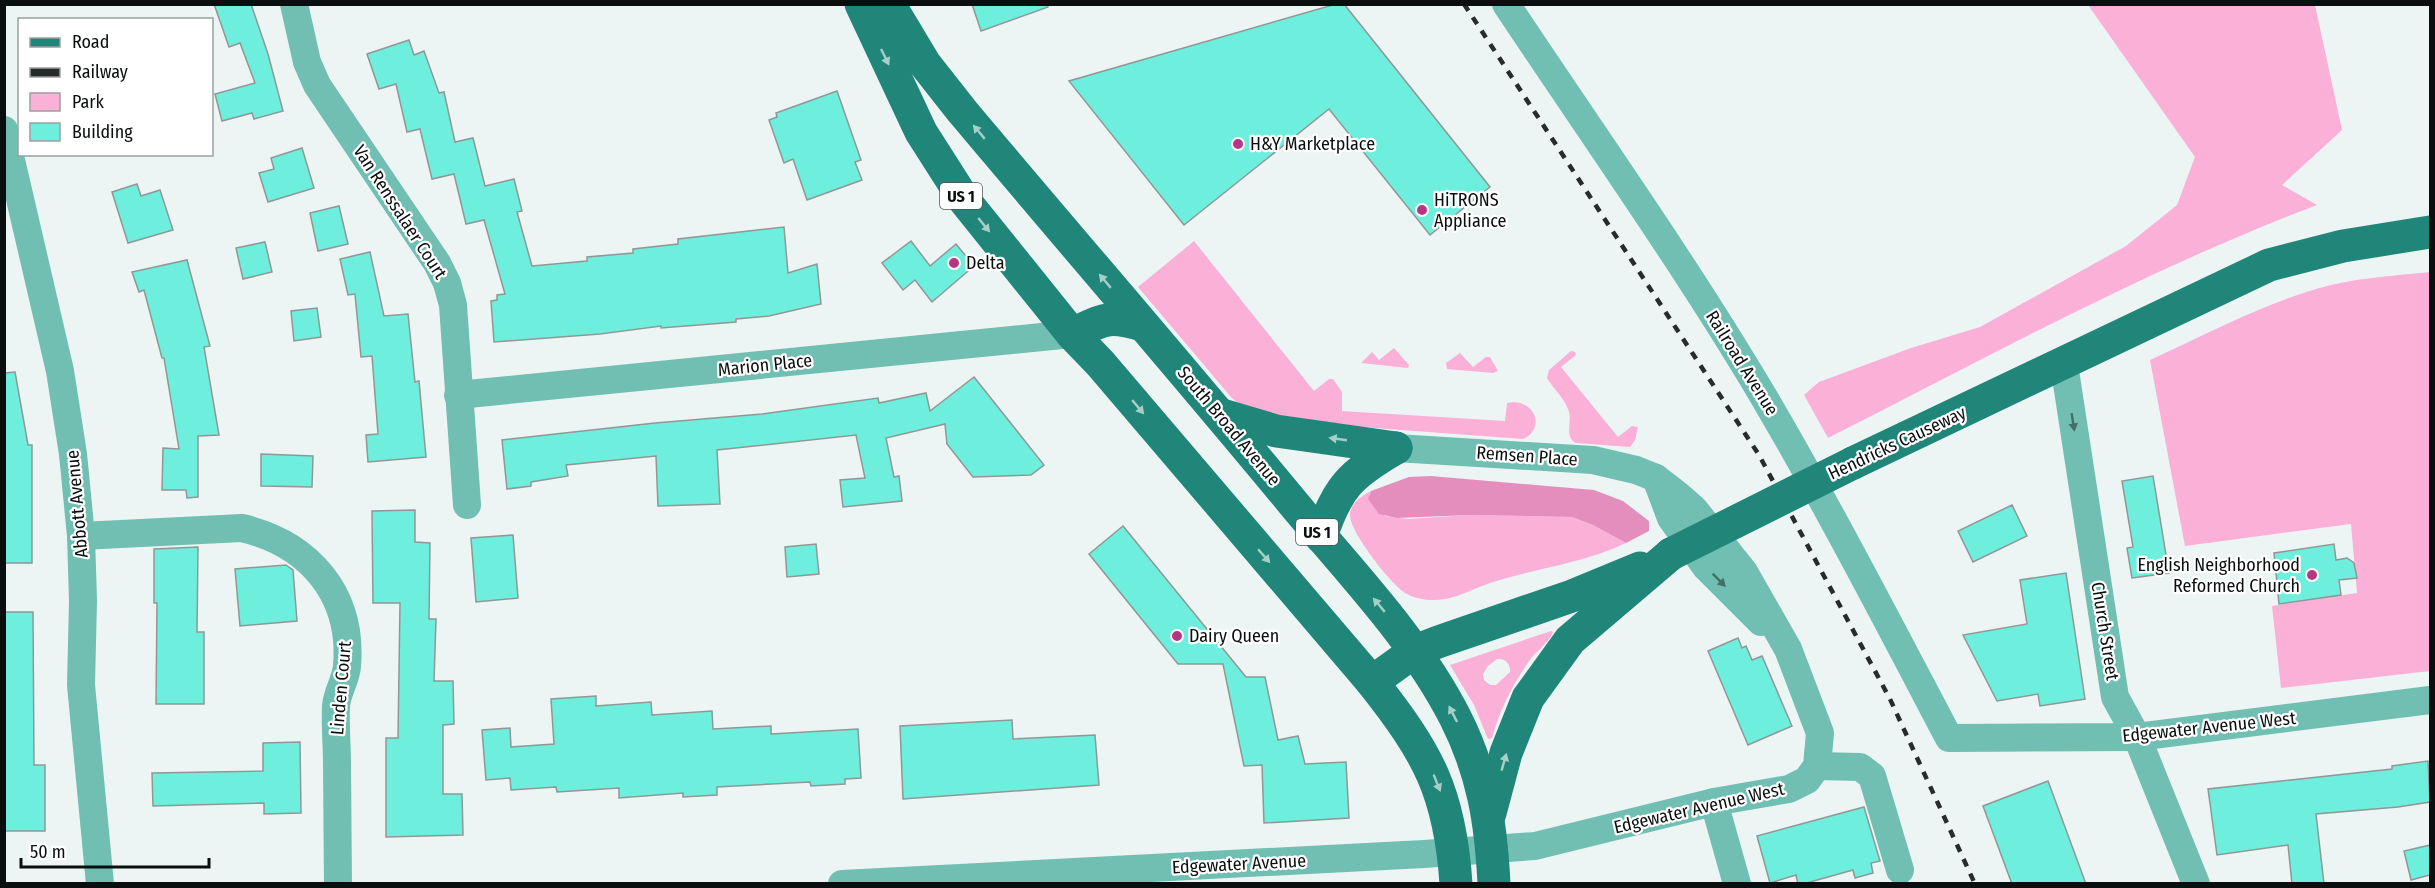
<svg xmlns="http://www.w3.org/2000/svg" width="2435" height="888" viewBox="0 0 2435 888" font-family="'Fira Sans Condensed',sans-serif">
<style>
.green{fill:#fbb0d8;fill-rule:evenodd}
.forest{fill:#e48ebd}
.building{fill:#6eefdd;stroke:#8f9896;stroke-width:1.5}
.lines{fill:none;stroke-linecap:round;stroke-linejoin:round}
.minor{stroke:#70bfb2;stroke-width:28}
.major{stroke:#208679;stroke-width:33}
.rail{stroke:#272b2a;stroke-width:4.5;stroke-dasharray:8 8;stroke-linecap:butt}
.major-bridge{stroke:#208679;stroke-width:33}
.oneway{fill:#a6cfc9}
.oneway2{fill:#436f68}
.poi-dot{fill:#b43685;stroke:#fff;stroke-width:2}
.labels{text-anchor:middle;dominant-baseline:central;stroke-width:4.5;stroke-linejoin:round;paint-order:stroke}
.shield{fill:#fff;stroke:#545656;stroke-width:1.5}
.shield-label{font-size:16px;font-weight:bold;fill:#0b0e0e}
.poi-label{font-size:18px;fill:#0b0e0e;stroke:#fff;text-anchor:start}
.street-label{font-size:18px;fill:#0b0e0e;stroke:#fff}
</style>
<rect width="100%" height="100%" fill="#ecf5f4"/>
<g class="green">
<path d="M2088 5H2315L2342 130 2282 185 2317 205C2148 269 1989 356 1828 438L1804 395 1819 382 1911 348 1980 327 2126 246 2177 205 2195 157Z"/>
<path d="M1194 241 1314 391 1329 379H1333L1342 392V411L1505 421 1507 403C1534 397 1547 428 1523 439L1279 421 1241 406 1231 397 1138 287Z"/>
<path d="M2430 272V671L2281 688 2272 606 2357 593 2351 524 2185 546 2150 360C2205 335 2259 306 2316 289 2353 278 2392 276 2430 272Z"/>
<polygon points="1394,348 1409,365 1408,368 1361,363 1372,352 1379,360"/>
<path d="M1571 351 1575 352 1576 355 1561 367 1618 437 1632 426 1638 427 1635 440 1630 447 1576 443C1564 437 1572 423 1569 412 1565 398 1554 390 1547 378L1549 370Z"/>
<polygon points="1460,353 1473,367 1486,357 1490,357 1498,371 1493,373 1447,369 1446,363"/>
<path d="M1371 491 1369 495 1385 516 1407 519 1470 515 1572 517 1593 525 1626 543C1582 564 1535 568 1490 583 1472 589 1452 601 1433 600 1425 600 1414 598 1407 594 1392 586 1347 529 1350 513 1352 502 1362 496 1371 491Z"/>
<path d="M1551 631 1553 632C1549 643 1536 651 1529 661 1513 684 1499 711 1492 738L1488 739 1474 705 1450 665ZM1497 659C1505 658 1511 664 1510 672L1496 685H1490L1484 680 1483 674 1488 666Z"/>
</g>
<polygon class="forest" points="1431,476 1594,490 1623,501 1649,521 1649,531 1626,543 1593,525 1572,517 1470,515 1397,518 1379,514 1368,499 1371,491 1409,477"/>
<g class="building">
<polygon points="214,4 251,4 268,54 283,111 254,119 252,113 222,121 215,94 255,83 240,43 229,47"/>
<polygon points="972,4 1048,4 1048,7 981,31"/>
<polygon points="1336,4 1344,4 1490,187 1430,235 1329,109 1184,225 1069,81"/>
<polygon points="409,40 414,55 424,51 439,93 444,92 455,142 473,138 485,186 514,179 522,211 517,212 532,266 587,261 587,257 633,253 633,249 678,244 678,239 784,227 788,273 817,264 821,304 769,316 736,319 736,322 661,328 661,326 600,334 494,342 491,301 497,300 497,295 505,294 484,220 466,224 454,174 432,179 420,129 407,132 396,84 379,89 367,54"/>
<polygon points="837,91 861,160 855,162 862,180 807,200 793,159 784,163 769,120 777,117 776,113"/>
<polygon points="302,148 314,188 268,202 259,173 274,169 271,158"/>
<polygon points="137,184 141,196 160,190 173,230 128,243 112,192"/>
<polygon points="339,206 348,244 318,251 310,213"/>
<polygon points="911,241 930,266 956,244 974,266 932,302 915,280 903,290 882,263"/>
<polygon points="265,242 272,272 243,279 236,248"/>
<polygon points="370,252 384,316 408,314 415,382 419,381 426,457 368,462 366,435 378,434 372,356 361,357 355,294 348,295 340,259"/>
<polygon points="187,260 210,346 204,347 219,435 198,436 198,497 187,498 186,490 162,490 163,448 179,449 164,358 162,358 144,290 139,292 132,272"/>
<polygon points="317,308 321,337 294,341 291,311"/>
<polygon points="15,372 28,445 32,445 32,563 4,563 4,373"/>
<polygon points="974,377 1044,465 1031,475 973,477 947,444 945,424 886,438 894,477 899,476 902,501 843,507 840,480 865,478 856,435 717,450 720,504 658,506 656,456 566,465 568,476 531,482 531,486 507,489 502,440 655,423 762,414 878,398 879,403 926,393 930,411"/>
<polygon points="261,454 313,456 312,487 261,486"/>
<polygon points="2153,476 2169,573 2132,578 2127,548 2133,547 2122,481"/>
<polygon points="2012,505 2027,536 1973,562 1958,531"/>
<polygon points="415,510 415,542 430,543 429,619 436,619 434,681 453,681 454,724 443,725 443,794 462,794 463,835 386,837 386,738 398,738 400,603 373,603 372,511"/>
<polygon points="1123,526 1246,677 1265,677 1278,740 1298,736 1305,764 1346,762 1349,818 1264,823 1262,765 1244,766 1223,664 1178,664 1089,554"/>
<polygon points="513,535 518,598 476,602 471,538"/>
<polygon points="816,544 819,574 787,577 785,547"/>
<polygon points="2334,544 2336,560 2347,558 2354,563 2357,578 2339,580 2341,595 2279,604 2274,553"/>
<polygon points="198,547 197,632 204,632 204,704 156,704 157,603 154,603 154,549"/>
<polygon points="286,565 293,570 297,621 240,626 235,569"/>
<polygon points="2066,573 2085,699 2040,706 2038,694 1997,701 1963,635 2027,624 2020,580"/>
<polygon points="4,612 33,612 34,765 45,765 45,831 4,831"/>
<polygon points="1738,638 1742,648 1746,646 1752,660 1762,656 1792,726 1748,745 1708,651"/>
<polygon points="596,696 596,706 651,702 652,715 712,711 713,729 771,726 771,734 858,729 861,778 845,779 845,784 811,786 810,782 717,787 717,795 683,797 683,793 619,798 619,788 557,792 556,787 511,790 510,778 486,780 482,730 510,728 511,747 554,744 551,699"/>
<polygon points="1012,720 1013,739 1095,735 1099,785 903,799 900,726"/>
<polygon points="300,742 301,813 264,814 264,803 153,806 152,773 263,771 263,743"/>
<polygon points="2428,761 2430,802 2398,807 2316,814 2324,884 2292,884 2288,845 2217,855 2208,789 2392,769 2392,766"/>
<polygon points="2048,781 2086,884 2012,884 1983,806"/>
<polygon points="1864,807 1880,861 1871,863 1873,873 1855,878 1853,870 1803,884 1798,884 1796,875 1770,883 1757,836"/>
<polygon points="2430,845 2430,875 2411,880 2404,851"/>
</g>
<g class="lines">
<g class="minor">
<polyline points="294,4 307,62 317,85 437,263 447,283 453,305 467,505"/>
<path d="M1506 4C1593 135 1685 264 1765 399 1830 510 1889 624 1949 738L2137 737 2430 700"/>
<polyline points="4,130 60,371 73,454 81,536 83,601 81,685 100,884"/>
<polyline points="2064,364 2115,697 2137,737 2196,884"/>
<polyline points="458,395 1072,334"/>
<polyline points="1656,478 1671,518 1706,567 1761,622"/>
<path d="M81 536 242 528C310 544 353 595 347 666 346 680 337 692 336 706 335 725 337 745 337 765 337 804 338 844 338 884"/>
<polyline points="1817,766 1860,767 1872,776 1900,870"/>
<polyline points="1714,802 1737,884"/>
<polyline points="842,884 1424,854 1535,846 1714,802 1789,789 1807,780 1817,766 1820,733 1788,649 1744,572 1694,509 1678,495 1656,478 1636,470 1593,460 1396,448"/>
</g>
<g class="major">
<path d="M861 4 921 132 965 201 1072 334 1100 363 1372 682C1428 753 1450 792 1456 884"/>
<path d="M889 4 925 64 962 111C1072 242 1184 371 1293 503 1350 572 1414 637 1455 717 1483 772 1491 822 1494 884"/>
<path d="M1072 334C1105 319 1107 315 1143 325"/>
<polyline points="1219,414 1276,431 1396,448"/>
<polyline points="1853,463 2269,265 2343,246 2430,232"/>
<path d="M1321 537C1337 487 1351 474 1396 448"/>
<polyline points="1372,682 1415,651 1438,642 1572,596 1640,568"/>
<polyline points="1490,813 1506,753 1528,698 1570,640 1671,554"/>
</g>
<polyline class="rail" points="1464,4 1759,455 1890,699 1975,884"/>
<polyline class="major-bridge" points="1671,554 1853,463"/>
</g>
<defs><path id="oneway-solid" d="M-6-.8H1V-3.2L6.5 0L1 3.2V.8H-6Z" transform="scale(1.5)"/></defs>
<g class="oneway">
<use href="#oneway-solid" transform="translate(885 57) rotate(64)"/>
<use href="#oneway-solid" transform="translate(979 132) rotate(-130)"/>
<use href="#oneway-solid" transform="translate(984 225) rotate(51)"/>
<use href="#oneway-solid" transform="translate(1105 281) rotate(-130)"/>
<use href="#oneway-solid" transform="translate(1138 407) rotate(50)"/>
<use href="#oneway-solid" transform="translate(1338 439) rotate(-172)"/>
<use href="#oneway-solid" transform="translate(1264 556) rotate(49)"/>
<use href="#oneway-solid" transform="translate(1379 605) rotate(-130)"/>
<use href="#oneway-solid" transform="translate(1453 714) rotate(-117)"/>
<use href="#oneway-solid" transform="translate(1504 762) rotate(-74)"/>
<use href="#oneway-solid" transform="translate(1437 783) rotate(68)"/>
</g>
<g class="oneway2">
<use href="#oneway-solid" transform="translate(2073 422) rotate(81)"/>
<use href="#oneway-solid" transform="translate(1719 580) rotate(45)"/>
</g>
<g class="poi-dot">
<circle cx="1238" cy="144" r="6"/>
<circle cx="1422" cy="210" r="6"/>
<circle cx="954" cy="263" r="6"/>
<circle cx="2312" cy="575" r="6"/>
<circle cx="1177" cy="636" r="6"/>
</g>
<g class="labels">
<g class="shield">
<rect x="940" y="183" width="42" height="26" rx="4.5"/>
<rect x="1296" y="519" width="42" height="26" rx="4.5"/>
</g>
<g class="shield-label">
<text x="961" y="196">US 1</text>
<text x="1317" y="532">US 1</text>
</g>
<g class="poi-label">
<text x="1250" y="144">H&amp;Y Marketplace</text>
<text x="1434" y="200">HiTRONS<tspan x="1434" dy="21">Appliance</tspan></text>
<text x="966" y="263">Delta</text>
<text x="2300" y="565" text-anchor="end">English Neighborhood<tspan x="2300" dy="21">Reformed Church</tspan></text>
<text x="1189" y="636">Dairy Queen</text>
</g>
<g class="street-label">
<text transform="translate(400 212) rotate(57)">Van Renssalaer Court</text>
<text transform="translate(1742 363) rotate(58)">Railroad Avenue</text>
<text transform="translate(765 365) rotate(-6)">Marion Place</text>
<text transform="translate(1229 426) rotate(50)">South Broad Avenue</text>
<text transform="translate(1897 443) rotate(-25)">Hendricks Causeway</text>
<text transform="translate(1527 456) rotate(4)">Remsen Place</text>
<text transform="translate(77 504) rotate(-95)">Abbott Avenue</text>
<text transform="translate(2105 631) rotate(81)">Church Street</text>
<text transform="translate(341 688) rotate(-85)">Linden Court</text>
<text transform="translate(2209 727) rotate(-6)">Edgewater Avenue West</text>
<text transform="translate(1699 808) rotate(-13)">Edgewater Avenue West</text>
<text transform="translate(1239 864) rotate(-3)">Edgewater Avenue</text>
</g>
</g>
<rect width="2435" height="888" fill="none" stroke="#0b0e0e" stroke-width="12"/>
<rect x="18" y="18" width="195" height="138" fill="#ffffff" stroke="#9d9f9f" stroke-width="1.5"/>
<rect x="30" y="38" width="30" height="9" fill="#208679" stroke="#9d9f9f" stroke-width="1.5"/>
<text x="72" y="48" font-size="18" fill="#0b0e0e">Road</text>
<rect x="30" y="68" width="30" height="9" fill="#272b2a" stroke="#9d9f9f" stroke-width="1.5"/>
<text x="72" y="78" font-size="18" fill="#0b0e0e">Railway</text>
<rect x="30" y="93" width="30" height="18" fill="#fbb0d8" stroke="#9d9f9f" stroke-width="1.5"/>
<text x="72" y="108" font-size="18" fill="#0b0e0e">Park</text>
<rect x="30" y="123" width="30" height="18" fill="#6eefdd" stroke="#9d9f9f" stroke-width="1.5"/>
<text x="72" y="138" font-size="18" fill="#0b0e0e">Building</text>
<path d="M21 858v9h188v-9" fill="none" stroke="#0b0e0e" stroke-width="3"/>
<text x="30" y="858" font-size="18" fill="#0b0e0e" stroke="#ffffff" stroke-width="4.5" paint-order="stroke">50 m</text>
</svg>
